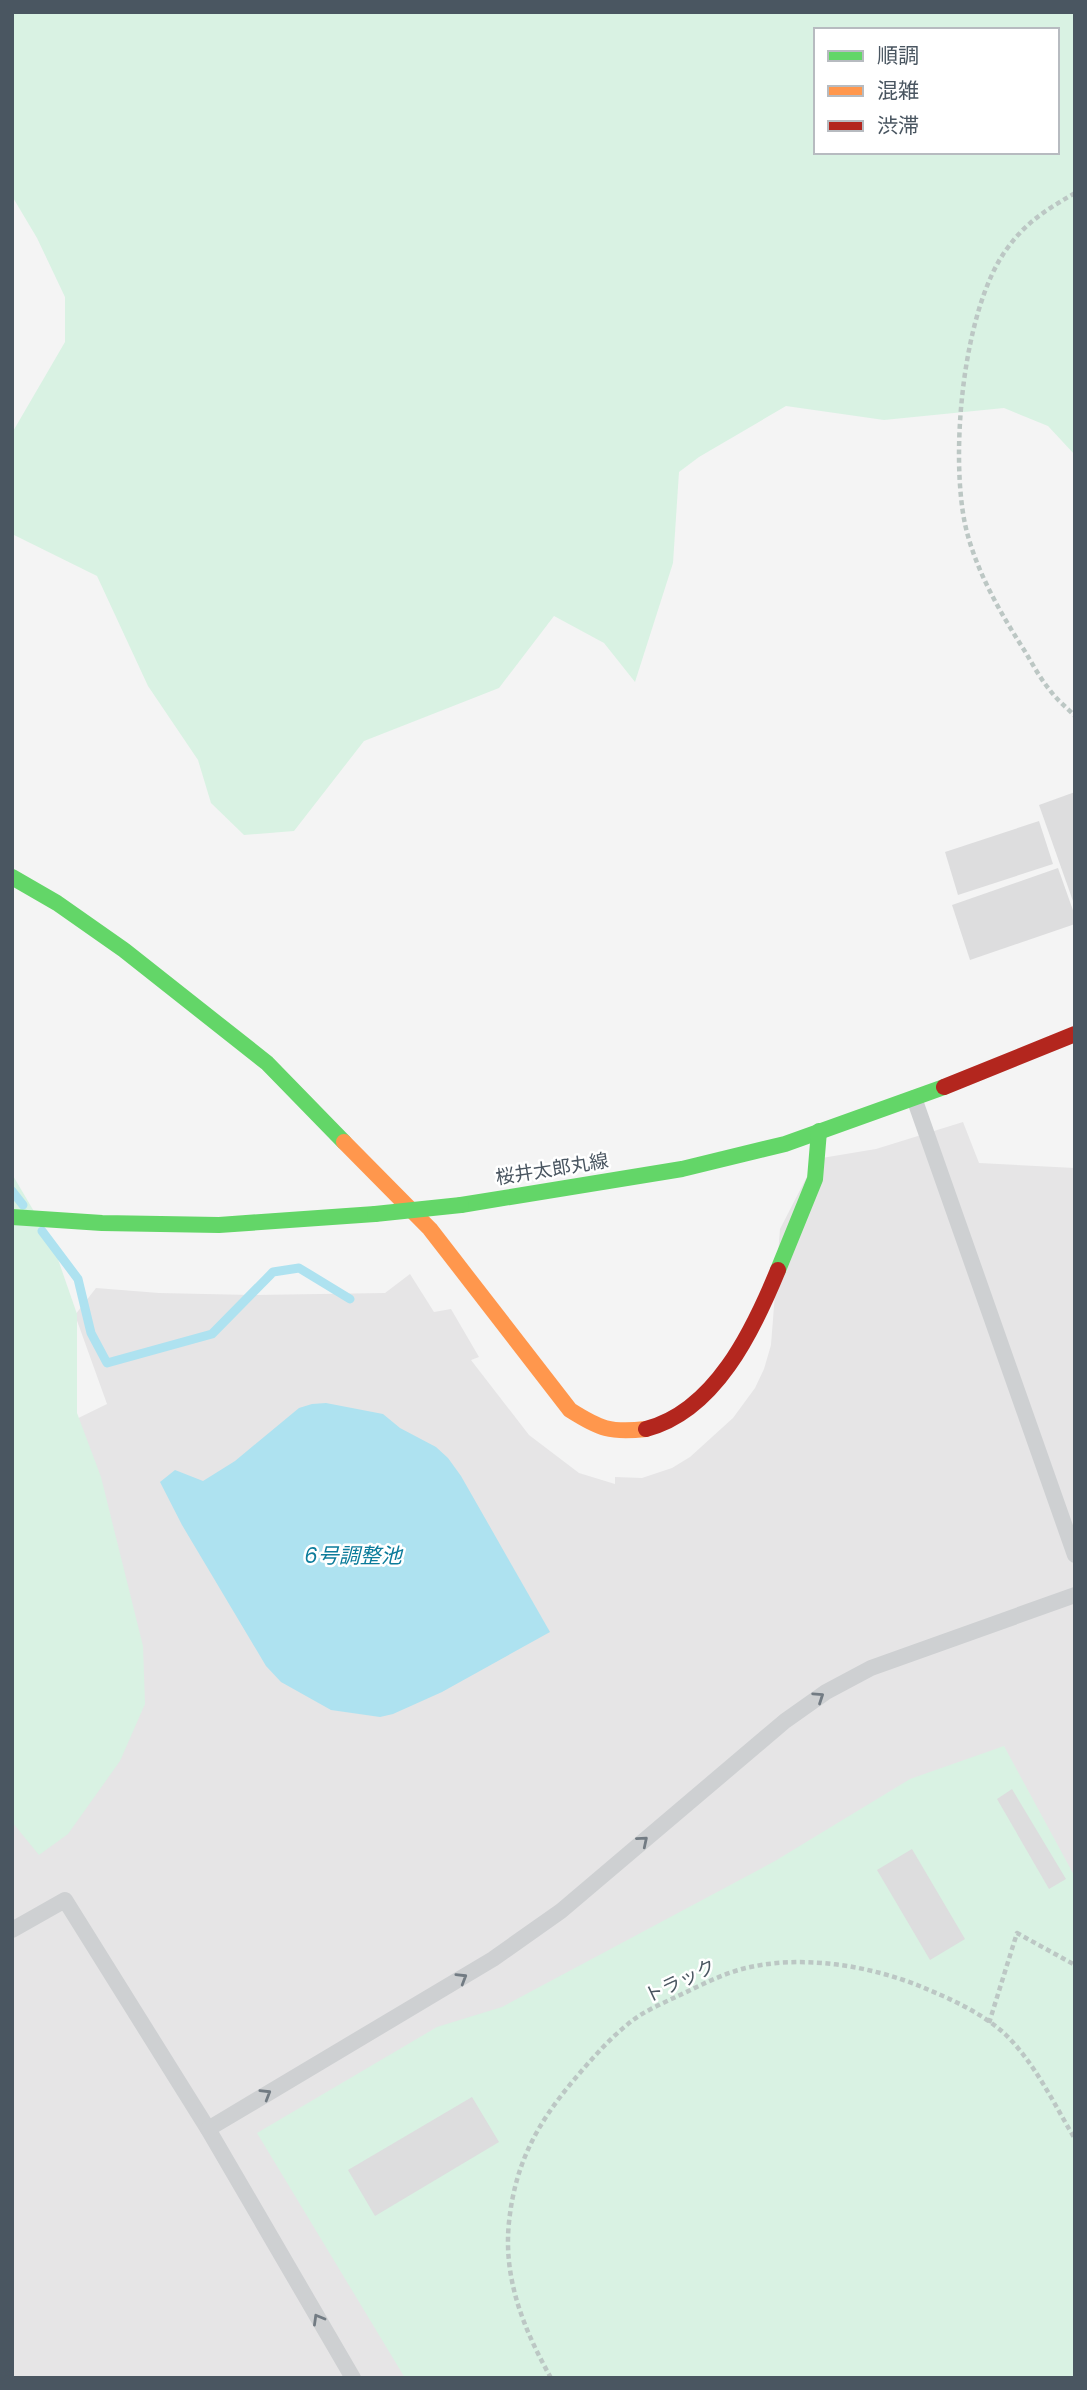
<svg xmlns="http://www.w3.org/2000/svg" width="1087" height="2390" viewBox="0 0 1087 2390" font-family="Poppins,'Noto Sans JP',sans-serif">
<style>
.education{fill:#e6e5e6}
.green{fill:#d9f2e3;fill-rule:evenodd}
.water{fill:#aee2f0}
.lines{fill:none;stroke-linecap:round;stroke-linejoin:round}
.stream{stroke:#aee2f0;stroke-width:9}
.building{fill:#ddddde}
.path{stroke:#bcc7c4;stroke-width:4.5;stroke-dasharray:5 3.5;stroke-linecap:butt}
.lane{stroke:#ced0d2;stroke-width:16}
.fast{stroke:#63d668;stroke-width:16}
.slow{stroke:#ff974d;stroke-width:16}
.jam{stroke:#b3261e;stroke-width:16}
.fast-bridge{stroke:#63d668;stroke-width:16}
.oneway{stroke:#727b83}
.labels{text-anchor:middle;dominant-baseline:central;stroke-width:5;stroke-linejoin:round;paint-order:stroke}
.street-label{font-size:19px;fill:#4a5661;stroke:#fff}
.water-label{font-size:21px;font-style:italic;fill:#0c7c9b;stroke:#fff}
</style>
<rect width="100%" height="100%" fill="#f4f4f4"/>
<polygon class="education" points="963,1122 979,1163 1075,1168 1075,2378 12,2378 12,1347 60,1427 107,1404 75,1315 96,1288 159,1293 252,1295 385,1293 410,1274 434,1312 451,1309 479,1357 471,1360 529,1435 579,1473 615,1484 615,1477 642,1478 672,1468 690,1457 733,1418 755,1388 764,1369 771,1345 780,1229 816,1159 876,1149"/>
<g class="green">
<path d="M12 12H1075V455L1048 426 1004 408 884 420 786 406 699 457 679 472 673 563 635 682 604 643 554 616 499 688 364 741 294 831 244 835 211 803 198 760 148 686 97 576 12 534V433L65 342V297L37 238 12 196ZM816 30H1057V152H816Z"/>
<polygon points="12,1174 52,1242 77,1314 77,1413 101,1477 143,1646 145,1704 120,1761 68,1834 39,1855 12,1822"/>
<polygon points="1004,1746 1075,1877 1075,2378 405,2378 257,2133 437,2027 502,2007 775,1861 910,1779"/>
</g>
<polygon class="water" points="326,1403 383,1414 400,1428 436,1447 448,1458 461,1476 550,1632 442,1692 393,1714 380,1717 331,1710 281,1682 266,1666 182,1525 160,1482 175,1470 203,1481 235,1461 299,1408 312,1404"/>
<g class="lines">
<g class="stream">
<polyline points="12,1191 23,1205"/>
<polyline points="42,1231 78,1279 91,1333 107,1363 212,1334 273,1272 299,1268 350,1299"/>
</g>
</g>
<g class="building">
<polygon points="1075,792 1075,904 1074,904 1039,805"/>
<polygon points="1039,821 1053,864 958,895 945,852"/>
<polygon points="1058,868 1075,916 1075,924 970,960 952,905"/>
<polygon points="1012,1789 1066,1879 1049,1889 997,1799"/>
<polygon points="912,1849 965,1939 930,1960 877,1870"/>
<polygon points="472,2097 499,2142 375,2216 348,2170"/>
</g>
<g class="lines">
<g class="path">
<path d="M1075 193C1046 210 1026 222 1006 250 963 310 950 452 965 524 975 570 1001 614 1026 653 1033 665 1040 678 1049 689 1056 699 1066 707 1075 716"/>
<polyline points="989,2023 1017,1933 1075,1965"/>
<path d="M551 2378C524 2330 503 2279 509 2222 515 2165 536 2125 573 2081 590 2061 607 2041 628 2024 642 2012 661 2004 678 1996 699 1986 720 1975 742 1969 799 1954 869 1965 922 1987 951 1999 982 2013 1005 2034 1035 2063 1054 2104 1075 2139"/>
</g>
<g class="lane">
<polyline points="914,1098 1075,1555"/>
<polyline points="12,1930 65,1900 208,2129 353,2378"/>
<polyline points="208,2129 493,1959 561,1911 785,1721 826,1692 871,1668 1075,1595"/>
</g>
<g class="fast">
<polyline points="12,877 57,903 124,950 267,1063 344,1142"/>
<polyline points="461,1205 682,1169 785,1144 944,1087"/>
<polyline points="12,1217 102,1223 219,1225 375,1214"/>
<polyline points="778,1270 815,1179 819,1131"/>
</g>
<path class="slow" d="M344 1142 430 1229 570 1410C600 1429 610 1433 646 1429"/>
<g class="jam">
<polyline points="944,1087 1075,1034"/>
<path d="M646 1429C715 1411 753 1331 778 1270"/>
</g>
<polyline class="fast-bridge" points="375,1214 461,1205"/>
</g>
<defs><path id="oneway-chevron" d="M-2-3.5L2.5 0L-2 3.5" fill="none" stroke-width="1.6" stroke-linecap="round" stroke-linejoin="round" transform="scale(1.75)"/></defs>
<g class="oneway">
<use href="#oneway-chevron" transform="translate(819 1697) rotate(-34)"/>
<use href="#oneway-chevron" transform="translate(643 1841) rotate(-40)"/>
<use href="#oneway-chevron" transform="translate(462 1978) rotate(-31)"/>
<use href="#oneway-chevron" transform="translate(266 2094) rotate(-31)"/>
<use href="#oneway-chevron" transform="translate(318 2319) rotate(-120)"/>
</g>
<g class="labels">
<g class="street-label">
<text transform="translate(552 1169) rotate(-9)">桜井太郎丸線</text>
<text transform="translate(680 1981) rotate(-25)">トラック</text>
</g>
<g class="water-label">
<text x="353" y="1555">6号調整池</text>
</g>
</g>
<rect width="1087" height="2390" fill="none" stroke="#4a5661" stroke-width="28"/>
<rect x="814" y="28" width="245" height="126" fill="#ffffff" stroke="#b7bbc0" stroke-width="2"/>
<rect x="828" y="51" width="35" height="10" fill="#63d668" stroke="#b7bbc0" stroke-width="2"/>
<text x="877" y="63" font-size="21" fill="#4a5661">順調</text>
<rect x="828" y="86" width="35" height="10" fill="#ff974d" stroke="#b7bbc0" stroke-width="2"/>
<text x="877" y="98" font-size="21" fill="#4a5661">混雑</text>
<rect x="828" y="121" width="35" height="10" fill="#b3261e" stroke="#b7bbc0" stroke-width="2"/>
<text x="877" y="133" font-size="21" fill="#4a5661">渋滞</text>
</svg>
